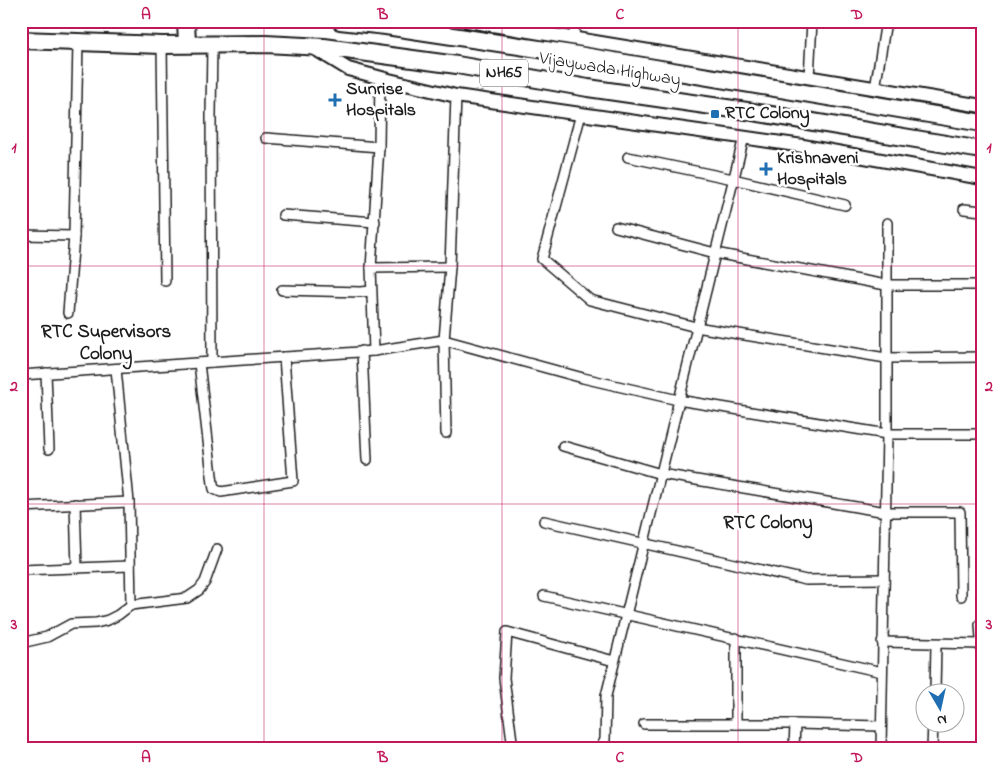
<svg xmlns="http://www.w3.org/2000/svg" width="1003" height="770" viewBox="0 0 1003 770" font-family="'Indie Flower',sans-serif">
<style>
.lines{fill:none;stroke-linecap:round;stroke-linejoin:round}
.street-casing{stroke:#1c1c1c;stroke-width:12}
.secondary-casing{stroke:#1c1c1c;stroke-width:16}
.highway-casing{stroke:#1c1c1c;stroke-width:20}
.street{stroke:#fff;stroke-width:9}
.secondary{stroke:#fff;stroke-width:12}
.highway{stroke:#fff;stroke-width:16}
.grid{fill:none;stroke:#c2185b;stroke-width:1;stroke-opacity:0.55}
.poi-dot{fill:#1f6fb2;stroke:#fff;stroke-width:2}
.labels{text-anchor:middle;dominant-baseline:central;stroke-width:5;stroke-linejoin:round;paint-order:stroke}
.shield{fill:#fff;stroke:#606060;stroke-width:1}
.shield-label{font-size:16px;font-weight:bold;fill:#1c1c1c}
.street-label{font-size:18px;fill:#1c1c1c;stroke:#fff}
.poi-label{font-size:18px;font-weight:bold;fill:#1c1c1c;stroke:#fff;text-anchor:start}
.neighbourhood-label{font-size:19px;font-weight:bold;fill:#1c1c1c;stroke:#fff}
.neatline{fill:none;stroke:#c2185b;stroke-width:2}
.grid-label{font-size:16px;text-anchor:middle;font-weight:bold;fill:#c2185b}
</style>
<rect width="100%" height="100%" fill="#fff"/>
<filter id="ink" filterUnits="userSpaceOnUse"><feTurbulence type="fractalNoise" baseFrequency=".02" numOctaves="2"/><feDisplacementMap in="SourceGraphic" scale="10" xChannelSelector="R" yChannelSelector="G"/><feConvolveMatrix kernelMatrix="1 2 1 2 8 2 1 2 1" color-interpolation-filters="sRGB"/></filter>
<g filter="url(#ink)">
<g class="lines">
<defs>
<g id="street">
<polyline points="574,39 575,21"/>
<polyline points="162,45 165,281"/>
<polyline points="380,78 379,147 371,268 450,267"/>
<polyline points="809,78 812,21"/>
<polyline points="875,89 886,21"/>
<polyline points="581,114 542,259 590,300 696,327 886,358 982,357"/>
<polyline points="266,138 379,147"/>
<polyline points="628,157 733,179 845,205"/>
<polyline points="964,209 982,211"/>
<polyline points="283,215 375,222"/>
<polyline points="616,227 715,253 886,285 982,285"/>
<polyline points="21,235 74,236"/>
<polyline points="371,268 374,351"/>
<polyline points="282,290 361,292 371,291"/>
<polyline points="68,313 74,236 78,42"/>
<polyline points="362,351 367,460"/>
<polyline points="212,362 211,115 212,44"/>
<polyline points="199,363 213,484 214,489 221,492 293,481 284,357"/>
<polyline points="116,369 129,502 131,605"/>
<polyline points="46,373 49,449"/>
<polyline points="21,375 374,351 444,340 583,378 678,400 887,434 982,434"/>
<polyline points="446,433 444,340 450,267 456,96"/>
<polyline points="563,446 661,474 886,512 960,512 961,596"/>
<polyline points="75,504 77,568"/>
<polyline points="21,507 129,502"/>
<polyline points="544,521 806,580 884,579"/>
<polyline points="21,570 130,566"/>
<polyline points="544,596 882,672"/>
<polyline points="982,624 980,624 982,653"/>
<polyline points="882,642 981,644"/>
<polyline points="21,643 47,637 71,624 96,623 108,620 118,615 131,605 187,598 199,590 205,582 217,549"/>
<polyline points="935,692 936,644"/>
<polyline points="644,724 795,724 881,726"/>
<polyline points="736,724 736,638"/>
<polyline points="513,749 504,678 507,632 614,661"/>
<polyline points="600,749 605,740 606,696 744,137"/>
<polyline points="794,749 795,724"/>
<polyline points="881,749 887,434 887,223"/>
<polyline points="932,749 933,722"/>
</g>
<g id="secondary">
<polyline points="468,21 982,106"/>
<polyline points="312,47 348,69 389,80 456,96 803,146 982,178"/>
</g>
<g id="highway">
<polyline points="186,21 187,44"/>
<polyline points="340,21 386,26 572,54 982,123"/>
<polyline points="21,40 162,45 265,44 324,47 457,65 588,88 747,111 982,150"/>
</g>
</defs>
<use href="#street" class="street-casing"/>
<use href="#secondary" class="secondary-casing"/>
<use href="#highway" class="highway-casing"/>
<use href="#street" class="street"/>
<use href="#secondary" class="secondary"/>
<use href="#highway" class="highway"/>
</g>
</g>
<path class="grid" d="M264 21V749M502 21V749M738 21V749M21 266H982M21 504H982"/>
<g class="poi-dot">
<path d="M332.5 92.5h5v5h5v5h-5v5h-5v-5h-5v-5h5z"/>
<rect x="710" y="109" width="10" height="10" rx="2.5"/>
<path d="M763.5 161.5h5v5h5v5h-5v5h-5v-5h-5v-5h5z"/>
</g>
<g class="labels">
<rect class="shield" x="480" y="59.5" width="48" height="27" rx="4"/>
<g class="shield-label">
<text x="504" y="73">NH65</text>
</g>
<g class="street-label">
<text transform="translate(610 70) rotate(9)">Vijaywada Highway</text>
</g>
<g class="poi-label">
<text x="346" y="90">Sunrise<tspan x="346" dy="21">Hospitals</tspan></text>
<text x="725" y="114">RTC Colony</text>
<text x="777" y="159">Krishnaveni<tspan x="777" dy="21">Hospitals</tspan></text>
</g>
<g class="neighbourhood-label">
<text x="106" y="332">RTC Supervisors<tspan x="106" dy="22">Colony</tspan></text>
<text x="768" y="523">RTC Colony</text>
</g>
</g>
<rect width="1003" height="770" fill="none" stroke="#fff" stroke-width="55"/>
<g transform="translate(940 708) rotate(171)"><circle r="24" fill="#ffffff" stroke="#a4a4a4"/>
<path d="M0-4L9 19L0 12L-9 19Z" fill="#1f6fb2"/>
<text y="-8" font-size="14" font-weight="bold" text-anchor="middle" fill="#1c1c1c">N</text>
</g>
<rect x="28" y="28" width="948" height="714" class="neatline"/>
<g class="grid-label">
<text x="146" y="19">A</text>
<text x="383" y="19">B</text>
<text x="620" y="19">C</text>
<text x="857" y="19">D</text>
<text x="14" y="152">1</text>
<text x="989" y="152">1</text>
<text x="14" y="391">2</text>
<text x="989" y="391">2</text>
<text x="14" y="629">3</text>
<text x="989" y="629">3</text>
<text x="146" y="762">A</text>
<text x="383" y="762">B</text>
<text x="620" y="762">C</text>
<text x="857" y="762">D</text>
</g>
</svg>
